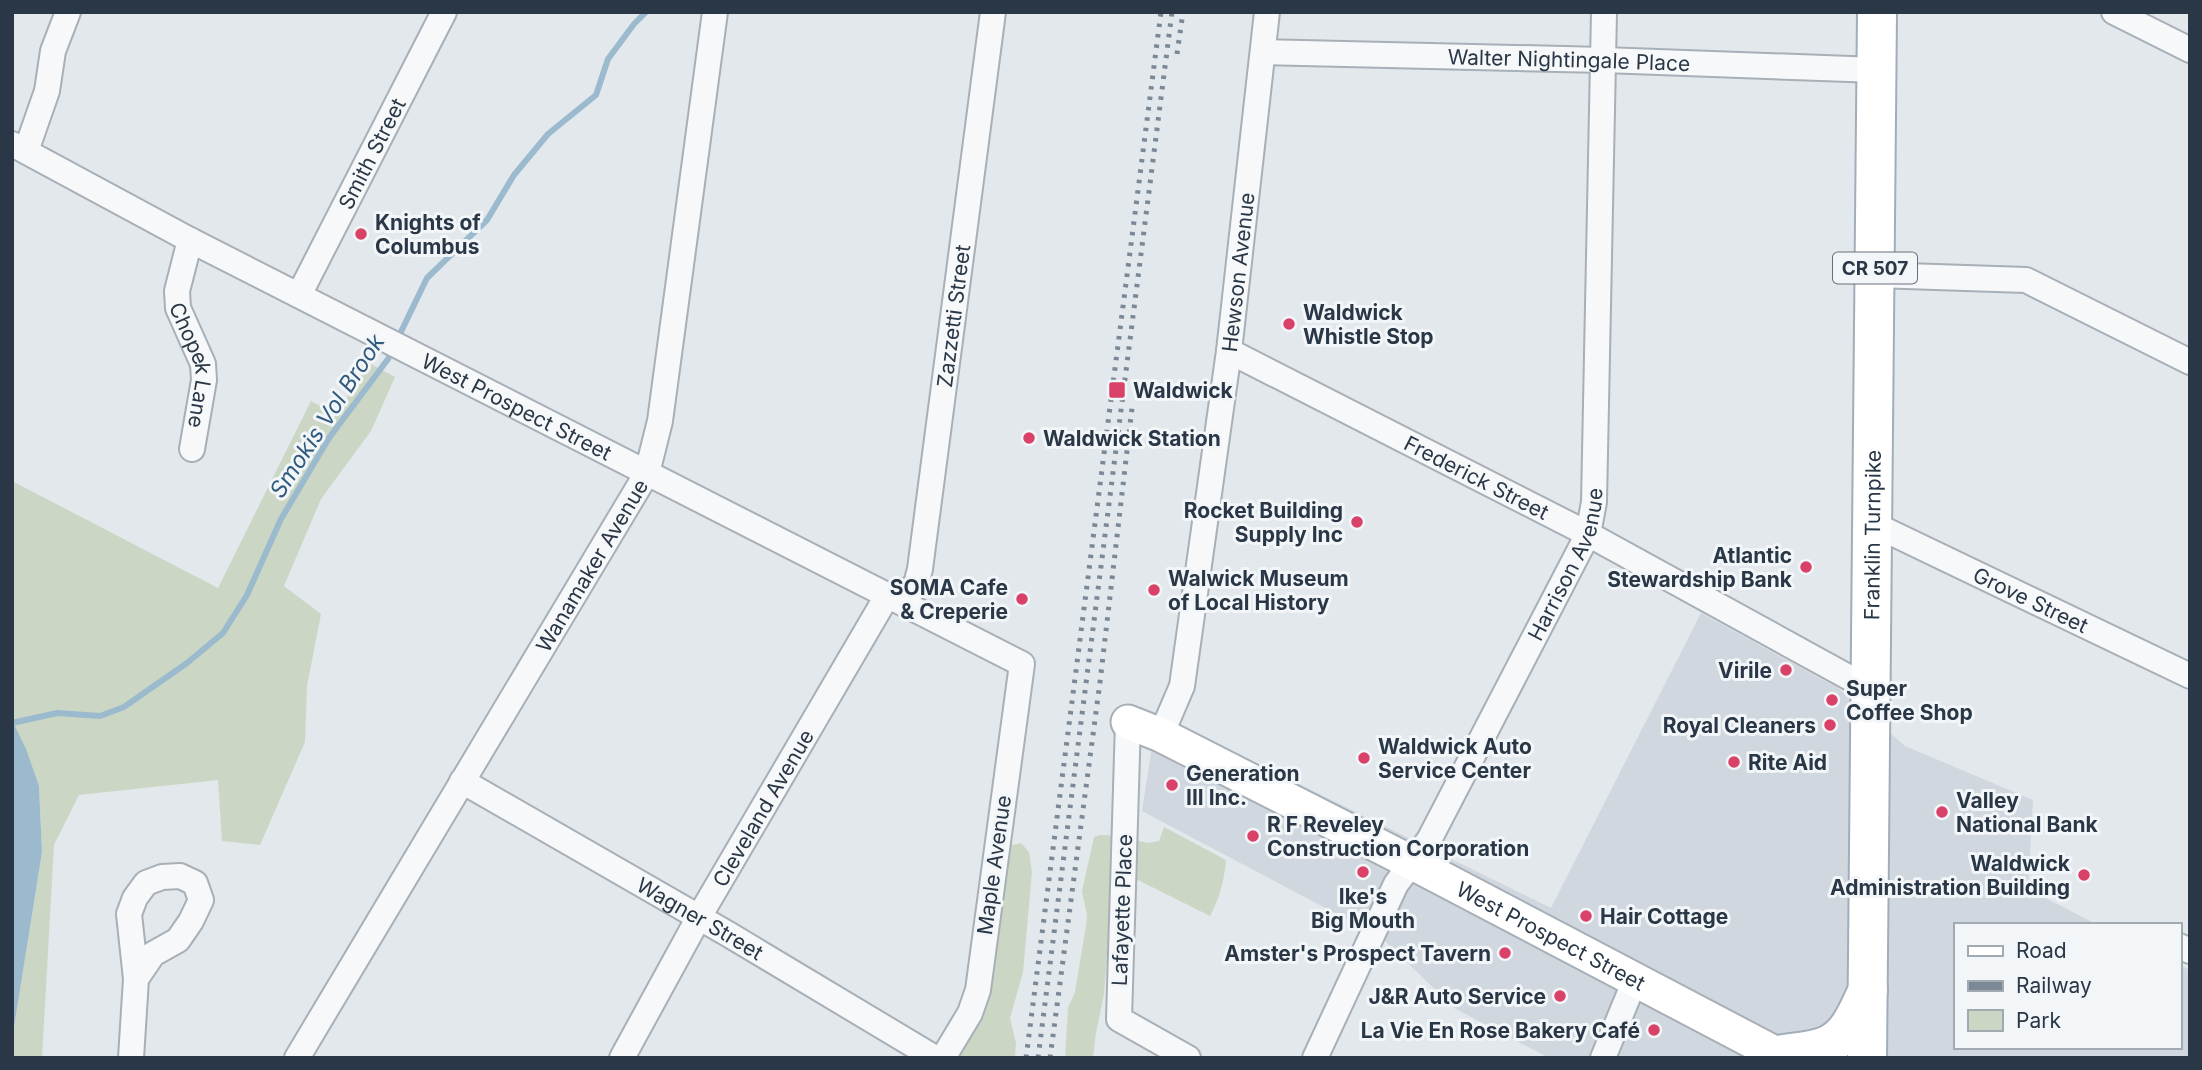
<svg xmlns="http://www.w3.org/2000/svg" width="2202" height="1070" viewBox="0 0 2202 1070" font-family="Inter,sans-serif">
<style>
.built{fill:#d1d7de}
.green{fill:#cbd7c4}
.water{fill:#9cbace}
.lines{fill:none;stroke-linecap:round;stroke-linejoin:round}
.stream{stroke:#9cbace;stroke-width:6}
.street-casing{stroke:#a7afb7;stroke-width:28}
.secondary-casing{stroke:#a7afb7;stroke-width:37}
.primary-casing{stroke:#a1adb9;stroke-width:42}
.street{stroke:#f7f8fa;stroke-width:24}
.secondary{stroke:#fff;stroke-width:33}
.primary{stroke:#fff;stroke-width:38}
.rail{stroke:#7b8997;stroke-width:5;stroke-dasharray:3.5 7;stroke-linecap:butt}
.poi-dot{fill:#d94168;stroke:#f3f6f9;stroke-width:2.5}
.labels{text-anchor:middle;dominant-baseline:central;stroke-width:6;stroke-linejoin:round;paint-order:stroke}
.shield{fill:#f3f6f9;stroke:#66707c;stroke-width:2}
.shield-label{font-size:19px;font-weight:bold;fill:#293746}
.street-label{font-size:21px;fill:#293746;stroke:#f3f6f9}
.poi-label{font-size:21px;font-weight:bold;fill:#293746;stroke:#f3f6f9;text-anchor:start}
.water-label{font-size:23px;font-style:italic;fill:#305b7e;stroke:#f3f6f9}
</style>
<rect width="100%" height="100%" fill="#e3e8ec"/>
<polygon class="built" points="1701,613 1838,688 1905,746 2033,800 2028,889 2098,925 1955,925 1955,1047 2179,1047 2179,965 2190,970 2190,1058 1549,1058 1454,1008 1382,938 1142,811 1157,714 1551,908"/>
<g class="green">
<polygon points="365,361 395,377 371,431 321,499 284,586 321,614 307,686 305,742 260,845 222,841 218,780 79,795 54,845 42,1058 12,1058 12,1040 42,852 39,786 12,720 12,481 218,588 311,401 338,416"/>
<path d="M1164 827 1226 860C1224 881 1220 897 1210 916L1138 880 1110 919 1104 994 1096 1033 1093 1058H1065L1068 1008 1075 992 1086 926 1087 915 1082 891 1094 837 1100 835H1107L1149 843 1159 841Z"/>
<polygon points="1021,843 1029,852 1032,872 1023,972 1010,1018 1016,1043 1015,1058 950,1058 1007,846"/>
</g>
<polygon class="water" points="12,720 26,749 39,786 42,852 12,1040"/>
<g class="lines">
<g class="stream">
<polyline points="397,340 427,278 487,220 514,175 548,134 596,95 608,59 634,24 646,12"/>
<polyline points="12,723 57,713 100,716 124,707 187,663 223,633 247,595 281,519 329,438 388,359 392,350"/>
</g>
<defs>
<g id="street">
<polyline points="2114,12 2190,50"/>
<path id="s1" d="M1263 52 1604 60 1877 70"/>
<path id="s2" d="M12 144 190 240 1022 664 978 990 970 1013 943 1058"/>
<polyline points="26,151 47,91 53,51 68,12"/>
<path id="s3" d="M190 240 177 291 178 308 203 364 204 380 192 449"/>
<polyline points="1875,275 2026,280 2190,362"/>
<path id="s4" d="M299 295 444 12"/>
<path id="s5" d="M1229 351 1588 534 1870 689"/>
<path id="s6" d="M1873 524 2190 676"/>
<path id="s7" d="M887 596 915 588 920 569 993 12"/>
<polyline points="1128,722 1119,1019 1188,1058"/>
<path id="s8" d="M1161 735 1182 686 1229 351 1267 12"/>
<path id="s9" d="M462 781 728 934 935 1058"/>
<polyline points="2179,946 2190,951"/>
<polyline points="131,1058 136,979 129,914 135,898 146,883 162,877 180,876 195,883 201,900 191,921 178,940 153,954 136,979"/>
<path id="s10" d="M297 1058 647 473 660 421 715 12"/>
<path id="s11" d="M622 1058 699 917 887 596"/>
<path id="s12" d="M1315 1058 1396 884 1429 840 1588 534 1594 502 1604 12"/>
<polyline points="1603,1058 1635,980"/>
</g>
<g id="secondary">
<path id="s13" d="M1128 722 1161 735 1430 872 1784 1058"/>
</g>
<g id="primary">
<path d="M1778 1055C1793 1052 1814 1052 1828 1045 1850 1035 1858 1010 1868 990"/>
<path id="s14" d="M1867 1058 1877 12"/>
</g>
</defs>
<use href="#street" class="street-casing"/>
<use href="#secondary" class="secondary-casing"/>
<use href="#primary" class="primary-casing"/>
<use href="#street" class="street"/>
<use href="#secondary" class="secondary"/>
<use href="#primary" class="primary"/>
<g class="rail">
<polyline points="1177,54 1183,12"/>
<polyline points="1026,1058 1161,12"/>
<polyline points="1038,1058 1172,12"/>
<polyline points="1050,1058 1100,682 1132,408"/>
</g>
</g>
<g class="poi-dot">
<circle cx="361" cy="234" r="7"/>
<circle cx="1289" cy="324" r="7"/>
<rect x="1108" y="381" width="18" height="18" rx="3.5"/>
<circle cx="1029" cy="438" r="7"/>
<circle cx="1357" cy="522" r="7"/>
<circle cx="1806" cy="567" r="7"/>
<circle cx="1154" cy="590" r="7"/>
<circle cx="1022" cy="599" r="7"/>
<circle cx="1786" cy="670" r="7"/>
<circle cx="1832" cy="700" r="7"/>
<circle cx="1830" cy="725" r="7"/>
<circle cx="1364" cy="758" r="7"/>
<circle cx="1734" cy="762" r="7"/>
<circle cx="1172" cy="785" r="7"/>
<circle cx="1942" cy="812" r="7"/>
<circle cx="1253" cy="836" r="7"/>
<circle cx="1363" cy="872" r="7"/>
<circle cx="2084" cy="875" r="7"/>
<circle cx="1586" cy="916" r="7"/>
<circle cx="1505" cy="953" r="7"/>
<circle cx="1560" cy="996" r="7"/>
<circle cx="1654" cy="1030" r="7"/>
</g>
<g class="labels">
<rect class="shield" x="1833" y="252.5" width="84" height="31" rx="5"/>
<g class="shield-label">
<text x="1875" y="268">CR 507</text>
</g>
<g class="street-label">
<text stroke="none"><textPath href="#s1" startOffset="306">Walter Nightingale Place</textPath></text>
<text stroke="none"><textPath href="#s4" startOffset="159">Smith Street</textPath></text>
<text stroke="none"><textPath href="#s8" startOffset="471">Hewson Avenue</textPath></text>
<text stroke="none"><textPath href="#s7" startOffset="304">Zazzetti Street</textPath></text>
<text stroke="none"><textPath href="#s3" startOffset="130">Chopek Lane</textPath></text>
<text stroke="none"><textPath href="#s2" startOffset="569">West Prospect Street</textPath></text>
<text stroke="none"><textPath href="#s5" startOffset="278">Frederick Street</textPath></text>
<text stroke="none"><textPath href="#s14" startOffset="523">Franklin Turnpike</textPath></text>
<text stroke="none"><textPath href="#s12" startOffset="556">Harrison Avenue</textPath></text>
<text stroke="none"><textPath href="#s10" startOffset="574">Wanamaker Avenue</textPath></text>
<text stroke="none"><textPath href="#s6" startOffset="175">Grove Street</textPath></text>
<text stroke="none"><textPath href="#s11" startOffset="287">Cleveland Avenue</textPath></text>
<text transform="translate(994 865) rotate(-82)">Maple Avenue</text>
<text transform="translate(1122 910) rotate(-88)">Lafayette Place</text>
<text stroke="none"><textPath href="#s9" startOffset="275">Wagner Street</textPath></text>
<text stroke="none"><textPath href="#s13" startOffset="474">West Prospect Street</textPath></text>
</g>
<g class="poi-label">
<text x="375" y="222">Knights of<tspan x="375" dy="24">Columbus</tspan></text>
<text x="1303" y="312">Waldwick<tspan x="1303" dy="24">Whistle Stop</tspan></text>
<text x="1133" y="390">Waldwick</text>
<text x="1043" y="438">Waldwick Station</text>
<text x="1343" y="510" text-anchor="end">Rocket Building<tspan x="1343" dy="24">Supply Inc</tspan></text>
<text x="1792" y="555" text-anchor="end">Atlantic<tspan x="1792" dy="24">Stewardship Bank</tspan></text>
<text x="1168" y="578">Walwick Museum<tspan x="1168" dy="24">of Local History</tspan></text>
<text x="1008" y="587" text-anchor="end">SOMA Cafe<tspan x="1008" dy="24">&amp; Creperie</tspan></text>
<text x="1772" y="670" text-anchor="end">Virile</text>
<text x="1846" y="688">Super<tspan x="1846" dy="24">Coffee Shop</tspan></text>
<text x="1816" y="725" text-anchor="end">Royal Cleaners</text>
<text x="1378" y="746">Waldwick Auto<tspan x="1378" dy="24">Service Center</tspan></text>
<text x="1748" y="762">Rite Aid</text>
<text x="1186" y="773">Generation<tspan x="1186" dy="24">III Inc.</tspan></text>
<text x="1956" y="800">Valley<tspan x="1956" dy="24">National Bank</tspan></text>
<text x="1267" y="824">R F Reveley<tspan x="1267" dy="24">Construction Corporation</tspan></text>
<text x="2070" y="863" text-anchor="end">Waldwick<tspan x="2070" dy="24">Administration Building</tspan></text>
<text x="1363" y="896" text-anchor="middle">Ike's<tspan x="1363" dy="24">Big Mouth</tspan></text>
<text x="1600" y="916">Hair Cottage</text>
<text x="1491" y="953" text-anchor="end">Amster's Prospect Tavern</text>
<text x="1546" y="996" text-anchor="end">J&amp;R Auto Service</text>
<text x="1640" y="1030" text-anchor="end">La Vie En Rose Bakery Café</text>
</g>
<g class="water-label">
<text transform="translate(327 416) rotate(-57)">Smokis Vol Brook</text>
</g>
</g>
<rect width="2202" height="1070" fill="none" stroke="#293746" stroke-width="28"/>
<rect x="1954" y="923" width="228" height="126" fill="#f3f6f9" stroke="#a2aab1" stroke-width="2"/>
<rect x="1968" y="946" width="35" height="10" fill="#ffffff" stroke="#a2aab1" stroke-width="2"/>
<text x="2016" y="958" font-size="21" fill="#293746">Road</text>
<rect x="1968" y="981" width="35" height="10" fill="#7b8997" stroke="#a2aab1" stroke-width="2"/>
<text x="2016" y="993" font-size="21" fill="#293746">Railway</text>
<rect x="1968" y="1010" width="35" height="21" fill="#cbd7c4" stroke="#a2aab1" stroke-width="2"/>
<text x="2016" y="1028" font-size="21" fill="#293746">Park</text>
</svg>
